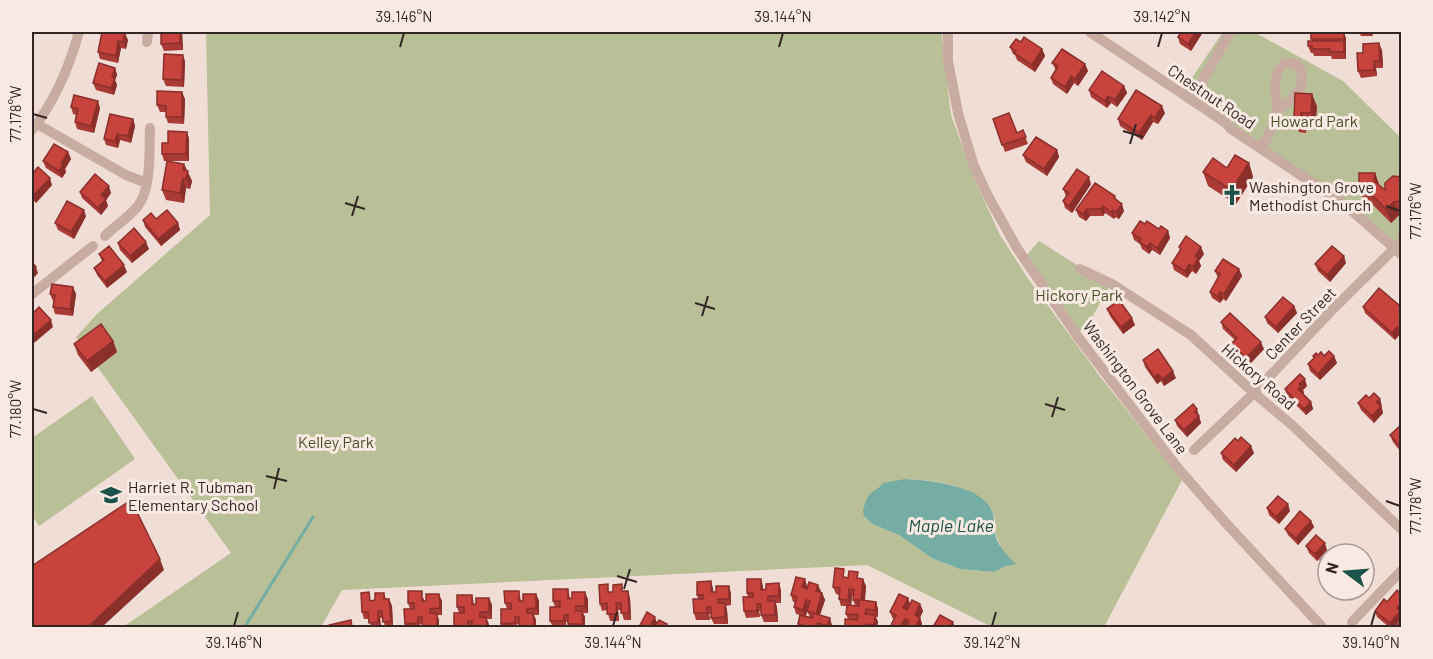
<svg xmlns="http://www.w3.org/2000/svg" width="1433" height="659" viewBox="0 0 1433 659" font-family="Barlow,sans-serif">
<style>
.green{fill:#b9bf96;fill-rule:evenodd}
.water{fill:#75ada4}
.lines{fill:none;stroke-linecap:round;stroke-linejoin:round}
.stream{stroke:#75ada4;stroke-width:3}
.minor{stroke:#c8aca2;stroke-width:10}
.wall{fill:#aa3a35;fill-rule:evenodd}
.shaded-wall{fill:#8b2f2b}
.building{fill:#c6433e;stroke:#8b2f2b;stroke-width:1.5}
.ticks{fill:none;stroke:#322625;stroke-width:2}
.labels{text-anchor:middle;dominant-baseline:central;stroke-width:6;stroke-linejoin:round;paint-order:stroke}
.street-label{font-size:16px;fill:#322625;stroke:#f8e9e2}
.park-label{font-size:16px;fill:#4a5029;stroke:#f8e9e2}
.poi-label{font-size:16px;fill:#322625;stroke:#f8e9e2;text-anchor:start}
.water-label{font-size:18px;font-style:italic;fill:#1b534b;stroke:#f8e9e2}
.neatline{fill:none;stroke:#322625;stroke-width:2}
.ticks-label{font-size:15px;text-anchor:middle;fill:#322625}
</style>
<rect width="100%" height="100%" fill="#f0ded6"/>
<g class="green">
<path d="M206 32H942L943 48 951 115 974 178 1000 235 1029 280 1102 379 1182 480 1104 627H992L867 565 342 590 321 627H123L231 553 76 337 97 314 210 215ZM904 479C932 480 967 483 987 505 989 507 992 509 993 512 996 519 994 528 996 535 1000 546 1004 554 1006 566L994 572 969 570 951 566 933 559 899 535 872 524 864 516C872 487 874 486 904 479Z"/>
<polygon points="1223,32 1254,32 1343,81 1401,138 1401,236 1393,245 1183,91"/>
<polygon points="1039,241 1110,286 1088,324 1078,333 1024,258"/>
<polygon points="92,396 135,459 39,526 32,515 32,438"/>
</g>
<path class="water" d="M904 479C928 480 982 485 992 511 995 517 993 524 994 530 997 545 1005 554 1016 564L1006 566 994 572 960 569 933 559 899 535 872 524 864 516 863 511 866 500 870 494 884 483Z"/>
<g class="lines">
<polyline class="stream" points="244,628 313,517"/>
<g class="minor">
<polyline points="948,32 948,61 958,113 974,166 989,198 1017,248 1078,337 1177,467 1224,521 1323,628"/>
<polyline points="1090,32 1226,123 1231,129 1343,203 1402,255"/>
<polyline points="147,42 148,32"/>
<polyline points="1192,100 1230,32"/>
<polyline points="37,124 126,175 147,183"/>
<path d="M32 130C55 101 69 68 79 32"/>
<path d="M1262 148C1268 137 1274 125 1276 113 1279 98 1270 80 1281 67 1283 64 1286 63 1289 63 1303 62 1304 79 1300 88 1296 97 1284 105 1277 111"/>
<path d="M105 236C115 226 128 218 137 207 152 190 149 150 150 128"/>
<polyline points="1080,269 1112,284 1191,335 1254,393 1292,425 1402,530"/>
<polyline points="32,294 93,246"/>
<polyline points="1194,450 1254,393 1330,312 1402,241"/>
<polyline points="1352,622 1402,570"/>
</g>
</g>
<g class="wall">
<polygon points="102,32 128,40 126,49 121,48 118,63 100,59 98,52"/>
<polygon points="161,32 182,32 183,50 164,51 161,44"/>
<polygon points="1203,32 1191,51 1180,44 1178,37"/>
<polygon points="1359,32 1372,32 1373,36 1361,36"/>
<polygon points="1346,38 1346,59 1332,59 1331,56 1314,56 1313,53 1311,53 1308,46 1312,41 1311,39"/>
<polygon points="1021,42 1042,49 1045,56 1035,72 1017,60 1015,55 1013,54 1010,47"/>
<polygon points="1382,50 1383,68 1376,68 1377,76 1361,78 1358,71 1363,53"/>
<polygon points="185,61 184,87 166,86 163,79"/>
<polygon points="1052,63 1085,64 1088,71 1078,86 1074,83 1067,94 1053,84 1051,78 1056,70"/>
<polygon points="115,68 117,75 115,80 117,85 114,95 96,90 93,83"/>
<polygon points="1124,86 1127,93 1117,107 1111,103 1107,108 1091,97 1089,90"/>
<polygon points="1312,94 1317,107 1315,127 1306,127 1306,133 1299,132 1294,119"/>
<polygon points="185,99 184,124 168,123 166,117 166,112 160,112 157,105"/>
<polygon points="71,107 100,108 94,133 77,129 75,122 76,115 73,114"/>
<polygon points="1165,113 1158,124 1153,122 1142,140 1120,126 1118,119"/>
<polygon points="133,119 135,126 131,143 120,140 118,148 106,145 104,139"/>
<polygon points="993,119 1017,133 1023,130 1028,144 1005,152"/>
<polygon points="187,132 189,139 189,161 164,161 162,154 168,143"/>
<polygon points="1057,150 1059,157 1047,176 1026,162 1023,155"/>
<polygon points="68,152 71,159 65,169 66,172 62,178 46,168 43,161"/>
<polygon points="1249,163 1253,177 1236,204 1208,186 1203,172"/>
<polygon points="184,164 192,181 190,189 186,188 184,203 166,200 162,190"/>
<polygon points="1375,173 1379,185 1385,190 1401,177 1401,215 1399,215 1391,223 1372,204 1364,202 1359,189"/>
<polygon points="32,174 52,185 36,203 32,199"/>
<polygon points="1091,184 1072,213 1065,208 1063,201 1066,196 1063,189"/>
<polygon points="80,192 111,193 106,200 108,206 101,215 82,198"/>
<polygon points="1115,196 1117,201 1124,211 1119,219 1115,217 1114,219 1105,213 1103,216 1090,216 1086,221 1079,217 1076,210"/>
<polygon points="86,216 74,239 58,230 55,223"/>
<polygon points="156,219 178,223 180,230 161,246 145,227 143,220"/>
<polygon points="1145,224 1168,231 1170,238 1160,255 1152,250 1149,254 1142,249 1140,244 1134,240 1132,233"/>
<polygon points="118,243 149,249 132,263 120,250"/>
<polygon points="1179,247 1204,254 1199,261 1201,266 1196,274 1192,271 1187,278 1174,270 1172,263 1180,250"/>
<polygon points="99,254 127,272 107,288 97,275 94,268 102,261"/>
<polygon points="1346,263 1330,282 1318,271 1315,264"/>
<polygon points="1239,269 1242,276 1226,301 1223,299 1220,303 1212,298 1210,292 1218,278 1215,271"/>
<polygon points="73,287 76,294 73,316 55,314 53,307 54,301 53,301 50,294"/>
<polygon points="1401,303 1401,336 1400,334 1395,340 1365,313 1363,307 1399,305"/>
<polygon points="1294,306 1297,313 1278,333 1267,323 1265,317"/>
<polygon points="1107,309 1135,325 1123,334 1110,316"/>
<polygon points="1221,322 1264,349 1249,365 1234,351 1231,344 1235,340 1223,329"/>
<polygon points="113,341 117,352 91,372 78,355 74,344"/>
<polygon points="1318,355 1334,356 1337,363 1320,380 1310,371 1308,364 1314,358 1313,356"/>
<polygon points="1143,360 1176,378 1164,386 1161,381 1157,384 1145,367"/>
<polygon points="1307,386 1303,390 1304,393 1303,394 1311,402 1313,409 1306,415 1287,396 1285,389"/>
<polygon points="1369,398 1380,399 1382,406 1381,407 1383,413 1374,423 1361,410 1358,403"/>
<polygon points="1200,416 1199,417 1201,423 1187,437 1177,426 1175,420"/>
<polygon points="1401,428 1401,452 1393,442 1390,435"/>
<polygon points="1238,441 1254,453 1236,472 1223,460 1221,453"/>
<polygon points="1267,508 1290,511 1279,524 1269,515"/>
<polygon points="1311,521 1314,527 1298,545 1288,535 1285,529"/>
<polygon points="1306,546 1327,550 1317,561 1309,553"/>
<polygon points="1329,550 1332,553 1335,550 1339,554 1328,554 1328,581 1323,576 1321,570 1323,567 1320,560"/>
<path d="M846 576V578L861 579 866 586 865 601 876 602 878 609V617H876L878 622 877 627H845L848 619 846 614V606H841L839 599V595L836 594 833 587ZM852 596H853V600L855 605H851Z"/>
<path d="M805 579 807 586V588L821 591V592L822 593 825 600 820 615 832 625 831 627H799L798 624 800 615 796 614 794 607 795 602H793L791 595ZM809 607 807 611 810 617 806 616Z"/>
<polygon points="763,586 763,589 781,590 781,603 776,603 777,608 778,622 764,622 761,615 761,611 759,611 760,617 746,618 744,611 748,597 747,593"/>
<polygon points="713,588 713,592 731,593 731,605 726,606 727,610 728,624 714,624 711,618 711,614 709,614 710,620 696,620 694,613 698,599 697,595"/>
<polygon points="568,589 570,598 588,599 588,613 583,613 585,617 585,627 569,627 568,622 566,622 566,627 553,627 550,621 555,607 553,601"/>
<polygon points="1346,590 1359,590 1353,596"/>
<polygon points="519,591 521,601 536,594 539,601 539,615 534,615 536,620 536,627 520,627 519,624 517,624 517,627 503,627 501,624 507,609 505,603"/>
<polygon points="624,591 628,591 630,598 631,620 624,620 621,610 618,610 619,621 610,621 607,610 602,611 600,604"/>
<polygon points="384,593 386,599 389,599 392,606 393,627 385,627 383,618 380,618 381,627 371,627 369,619 364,619 362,612 372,600 375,600"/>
<polygon points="472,595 474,604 489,598 492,605 492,619 487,619 489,627 454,627 459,613 457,607"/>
<polygon points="424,598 424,601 442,601 442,615 437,615 439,620 439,627 423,627 422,624 420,624 420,627 406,627 405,624 410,609 408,603"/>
<polygon points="908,598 910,604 920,604 923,611 920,617 922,624 921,627 892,627 891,625 894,619 893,619 890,612"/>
<polygon points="1387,602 1401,613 1401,619 1394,627 1389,627 1377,617 1375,611"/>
</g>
<g class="shaded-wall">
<polygon points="180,32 182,32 183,50 180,43"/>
<polygon points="1196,32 1203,32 1191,51 1188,44"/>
<polygon points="1344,32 1346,38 1346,46 1344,39"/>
<polygon points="125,33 128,40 126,49 123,42"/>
<polygon points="118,41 121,48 118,63 116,56"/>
<polygon points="1344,41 1346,48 1346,59 1344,52"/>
<polygon points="1379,43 1382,50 1383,68 1380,61"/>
<polygon points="1042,49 1045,56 1035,72 1032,65"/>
<polygon points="183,55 185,61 184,87 182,80"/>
<polygon points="1374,61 1376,68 1377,76 1374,70"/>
<polygon points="1085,64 1088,71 1078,86 1075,79"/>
<polygon points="115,68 117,75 115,80 117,85 114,95 111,88 112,77"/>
<polygon points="1071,76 1074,83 1067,94 1065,87"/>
<polygon points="1124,86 1127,93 1117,107 1115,100"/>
<polygon points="182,92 185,99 184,124 182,117"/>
<polygon points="1312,94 1317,107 1315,127 1311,113"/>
<polygon points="1108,96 1111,103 1107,108 1105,101"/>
<polygon points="98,101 100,108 94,133 91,126"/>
<polygon points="1162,106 1165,113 1158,124 1155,118"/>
<polygon points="1301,113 1306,127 1306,133 1301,119"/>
<polygon points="1151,115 1153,122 1142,140 1139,133"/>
<polygon points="133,119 135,126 131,143 128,136"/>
<polygon points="187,132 189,139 189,161 186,154"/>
<polygon points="117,134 120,140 118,148 115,141"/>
<polygon points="1057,150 1059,157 1047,176 1044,169"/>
<polygon points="68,152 71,159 65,169 66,172 62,178 59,171 61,164"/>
<polygon points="1249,163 1253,177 1236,204 1231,190"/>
<polygon points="184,164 192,181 190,189 183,170"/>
<polygon points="1375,173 1380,187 1374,181"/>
<polygon points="1089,177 1091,184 1072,213 1069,206"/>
<polygon points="50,178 52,185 36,203 33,196"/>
<polygon points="183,178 186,188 184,203 180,193"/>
<polygon points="109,186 111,193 106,200 108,206 101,215 98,208 101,195"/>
<polygon points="1394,202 1399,215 1391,223 1386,209"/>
<polygon points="1122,204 1124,211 1119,219 1116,212"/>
<polygon points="1103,206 1105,213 1103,216 1101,209"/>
<polygon points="1087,209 1090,216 1086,221 1083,214"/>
<polygon points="84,210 86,216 74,239 71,232"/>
<polygon points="1113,210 1115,217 1114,219 1111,212"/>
<polygon points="178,223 180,230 161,246 158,239"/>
<polygon points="1168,231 1170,238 1160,255 1157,248"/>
<polygon points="146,242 149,249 132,263 130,256"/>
<polygon points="1150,243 1152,250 1149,254 1147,247"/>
<polygon points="1201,247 1204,254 1199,261 1201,266 1196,274 1193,267 1195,256"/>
<polygon points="1344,256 1346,263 1330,282 1327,275"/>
<polygon points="1189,264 1192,271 1187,278 1185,271"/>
<polygon points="124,265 127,272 107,288 105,281"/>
<polygon points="36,267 38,273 32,280 32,271"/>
<polygon points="1239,269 1242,276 1226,301 1224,294"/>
<polygon points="73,287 76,294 73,316 70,309"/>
<polygon points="1220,292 1223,299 1220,303 1218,297"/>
<polygon points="1294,306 1297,313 1278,333 1276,327"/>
<polygon points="1132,318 1135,325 1123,334 1121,327"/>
<polygon points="51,320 53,327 34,343 32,336"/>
<polygon points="1397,327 1400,334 1395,340 1392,333"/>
<polygon points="113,341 117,352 91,372 87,361"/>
<polygon points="1261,342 1264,349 1249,365 1246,358"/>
<polygon points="1334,356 1337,363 1320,380 1318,374"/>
<polygon points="1173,371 1176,378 1164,386 1162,379"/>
<polygon points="1158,374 1161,381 1157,384 1154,377"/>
<polygon points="1305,379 1307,386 1303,390 1304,393 1301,396 1298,389 1299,384"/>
<polygon points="1380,399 1383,413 1374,423 1372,416 1376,402"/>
<polygon points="1311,402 1313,409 1306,415 1304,409"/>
<polygon points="1197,409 1201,423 1187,437 1184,430 1195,412"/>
<polygon points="1251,446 1254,453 1236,472 1234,465"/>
<polygon points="1288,504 1290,511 1279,524 1276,517"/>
<polygon points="1311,521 1314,527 1298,545 1296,538"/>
<polygon points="1325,543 1327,550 1317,561 1315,554"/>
<polygon points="160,559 164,570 102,627 88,627"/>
<polygon points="1366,573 1369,580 1364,585 1364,575"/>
<polygon points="761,579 763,586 763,596 761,590"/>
<polygon points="805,579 807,586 805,594 802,587"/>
<polygon points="863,579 866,586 864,607 861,600"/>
<polygon points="711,581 713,588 714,599 711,592"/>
<polygon points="779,583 781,590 781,603 779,596"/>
<polygon points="818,585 821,591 819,598 816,591"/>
<polygon points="729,586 731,593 731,605 729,599"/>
<polygon points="849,589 852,596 851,607 848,600"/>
<polygon points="1351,590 1359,590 1353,596"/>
<polygon points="628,591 630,598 631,620 629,613"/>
<polygon points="585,592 588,599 588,613 585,606"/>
<polygon points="822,593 825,600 818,620 816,614"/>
<polygon points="439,594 442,601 442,615 440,608"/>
<polygon points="536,594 539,601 539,615 536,608"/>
<polygon points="489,598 492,605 492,619 489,612"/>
<polygon points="908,598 910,605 905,615 903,608"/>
<polygon points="389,599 392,606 393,627 391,621"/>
<polygon points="806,600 808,607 805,617 803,610"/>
<polygon points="775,601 777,608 778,622 775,615"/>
<polygon points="876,602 878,609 878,617 875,610"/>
<polygon points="616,603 618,610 619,621 617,614"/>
<polygon points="725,603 727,610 728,624 725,617"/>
<polygon points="1401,603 1401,619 1394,627 1391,627 1390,623 1397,608"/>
<polygon points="757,604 759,611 760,617 757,611"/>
<polygon points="920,604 923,611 918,622 915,615"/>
<polygon points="707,607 709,614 710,620 707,613"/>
<polygon points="378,611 380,618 381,627 378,622"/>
<polygon points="582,611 585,617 585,627 584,627 583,624"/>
<polygon points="437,613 439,620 439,627 437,627"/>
<polygon points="533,613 536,620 536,627 534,627 534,626"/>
<polygon points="564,615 566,622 566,627 564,621"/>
<polygon points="875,615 878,622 877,627 876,627 874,625"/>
<polygon points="486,617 489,624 489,627 487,627"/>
<polygon points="655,617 657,623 655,627 651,624"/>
<polygon points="830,618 832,625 831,627 828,627 827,626"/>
<polygon points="920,618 922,624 921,627 915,627"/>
<polygon points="905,619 907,625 906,627 900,627"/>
<polygon points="953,622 955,627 949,627"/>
</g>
<g class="building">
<polygon points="102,32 116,32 125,33 123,42 118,41 116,56 98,52"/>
<polygon points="161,32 180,32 180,43 161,44"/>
<polygon points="1181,32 1196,32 1188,44 1178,37"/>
<rect x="1311" y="32" width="33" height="7"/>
<polygon points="1024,37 1042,49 1032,65 1014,53 1016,51 1010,47 1016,39 1021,42"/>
<polygon points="1308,41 1344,41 1344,52 1330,52 1330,49 1312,49 1312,46 1308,46"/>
<polygon points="1379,43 1380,61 1374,61 1374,70 1358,71 1357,53 1363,53 1363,44"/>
<polygon points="1062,49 1085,64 1075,79 1071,76 1065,87 1051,78 1058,66 1052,63"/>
<polygon points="164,54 183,55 182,80 163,79"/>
<polygon points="99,63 115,68 112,77 115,78 111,88 93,83"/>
<polygon points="1102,71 1124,86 1115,100 1108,96 1105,101 1089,90"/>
<polygon points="1136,90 1162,106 1155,118 1151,115 1139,133 1118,119"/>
<polygon points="157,91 182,92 182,117 166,117 166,106 157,105"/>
<polygon points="1295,93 1312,94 1311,113 1301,113 1301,119 1294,119"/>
<polygon points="74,95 98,101 91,126 75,122 78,109 71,107"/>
<polygon points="1009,113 1017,133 1023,130 1026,137 1002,145 993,119"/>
<polygon points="110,114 133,119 128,136 117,134 115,141 104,139"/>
<polygon points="168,131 187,132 186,154 162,154 162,143 168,143"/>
<polygon points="1036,137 1057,150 1044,169 1023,155"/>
<polygon points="54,144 68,152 61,164 63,165 59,171 43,161"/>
<polygon points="1235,155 1249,163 1231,190 1203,172 1213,158 1227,168"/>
<polygon points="167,161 184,164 183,170 188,171 186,179 183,178 180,193 162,190"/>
<polygon points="38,167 50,178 33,196 32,195 32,174"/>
<polygon points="1077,169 1089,177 1069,206 1063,201 1069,193 1063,189"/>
<polygon points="1359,173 1375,173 1374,181 1385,190 1385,183 1393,176 1401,177 1401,201 1394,202 1386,209 1367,190 1359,189"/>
<polygon points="95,174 109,186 101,195 106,199 98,208 80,192"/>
<polygon points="1095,183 1115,196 1114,198 1122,204 1116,212 1113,210 1111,212 1103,206 1101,209 1087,209 1083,214 1076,210"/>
<polygon points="67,201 84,210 71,232 55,223"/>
<polygon points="167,210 178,223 158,239 143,220 151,213 156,219"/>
<polygon points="1140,221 1145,224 1147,221 1159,229 1161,226 1168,231 1157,248 1150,243 1147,247 1139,242 1141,239 1132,233"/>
<polygon points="134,228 146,242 130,256 118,243"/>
<polygon points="1186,236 1201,247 1195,256 1198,259 1193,267 1189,264 1185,271 1172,263 1181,249 1179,247"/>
<polygon points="109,246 124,265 105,281 94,268 104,260 99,254"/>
<polygon points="1332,246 1344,256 1327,275 1315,264"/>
<polygon points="1223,259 1239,269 1224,294 1220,292 1218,297 1210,292 1220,274 1215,271"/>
<polygon points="32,262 36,267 32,271"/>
<polygon points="52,284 73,287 70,309 53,307 55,295 50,294"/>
<polygon points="1379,288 1399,305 1401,303 1401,331 1397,327 1392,333 1363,307"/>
<polygon points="1283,297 1294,306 1276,327 1265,317"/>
<polygon points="1119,300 1132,318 1121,327 1107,309"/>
<polygon points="39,307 51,320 32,336 32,314"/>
<polygon points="1230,313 1261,342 1246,358 1231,344 1237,338 1221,322"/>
<polygon points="101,324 113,341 87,361 74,344"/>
<polygon points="1158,349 1173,371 1162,379 1158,374 1154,377 1143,360"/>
<polygon points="1329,351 1334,356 1318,374 1308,364 1315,357 1313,356 1316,353 1318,355 1321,352 1324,356"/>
<polygon points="1300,374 1305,379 1299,384 1301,386 1298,389 1311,402 1304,409 1285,389"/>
<polygon points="1374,393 1380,399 1376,402 1381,406 1372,416 1358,403 1366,395 1369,398"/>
<polygon points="1193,404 1197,409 1195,412 1199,416 1184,430 1175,420"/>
<polygon points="1400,426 1401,428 1401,447 1390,435"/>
<polygon points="1241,437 1251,446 1234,465 1221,453 1235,438 1238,441"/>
<polygon points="1278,496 1288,504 1276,517 1267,508"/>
<polygon points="131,500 160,559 88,627 32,627 32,566"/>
<polygon points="1300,511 1311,521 1296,538 1285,529"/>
<polygon points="1316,535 1325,543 1315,554 1306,546"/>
<polygon points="1329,550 1332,553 1335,550 1339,554 1328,554 1328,576 1321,570 1325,564 1320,560"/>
<polygon points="835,568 844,569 843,577 848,578 849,571 858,572 857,578 863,579 861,600 876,602 875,610 866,609 865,614 875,615 874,625 866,624 866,627 845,627 845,619 857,620 858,618 858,615 846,614 847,605 859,606 859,600 853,600 854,590 851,589 849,589 848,600 839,599 840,588 833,587"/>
<polygon points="796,577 805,579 802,587 807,589 809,582 818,585 816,591 822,593 816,614 830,618 827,626 818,623 817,627 809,627 798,624 800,615 812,618 814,613 807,611 810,601 808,600 806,600 803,610 794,607 797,597 791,595"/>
<polygon points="747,579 761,579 761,590 766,589 766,584 779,583 779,596 768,596 768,601 775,601 775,615 761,615 761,604 757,604 757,611 744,611 743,597 753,597 753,593 747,593"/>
<polygon points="711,581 711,592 716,592 716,586 729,586 729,599 718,599 718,603 725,603 725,617 711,618 711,607 707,607 707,613 694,613 693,599 703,599 703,595 697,595 697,582"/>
<polygon points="608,584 608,592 613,592 613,585 622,584 622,591 628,591 629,613 621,613 621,603 616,603 617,614 607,614 607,603 600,604 599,585"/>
<polygon points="553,589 568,589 568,599 572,598 572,592 585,592 585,606 576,606 576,611 582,611 583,624 568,624 568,615 564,615 564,621 550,621 550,607 560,607 560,601 553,601"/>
<polygon points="1397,590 1401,594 1401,603 1397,608 1400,611 1390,623 1375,611 1384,599 1387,602"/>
<polygon points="408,591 422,591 422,601 426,601 426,594 439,594 440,608 430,609 430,613 437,613 437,626 422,627 422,617 418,617 418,623 405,624 404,609 414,609 414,603 408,603"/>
<polygon points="504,591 519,591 519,601 523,601 523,594 536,594 536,608 527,609 527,613 533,613 534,626 519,626 519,617 515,617 515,623 501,624 501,609 511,609 511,603 505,603"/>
<polygon points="369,592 370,601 375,600 375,593 384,593 384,599 389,599 391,621 383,622 382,611 378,611 378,622 369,623 368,612 362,612 361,593"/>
<polygon points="899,594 908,598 903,608 907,610 912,600 920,604 915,615 920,618 915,627 906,627 909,621 905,619 900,627 896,627 891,625 896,615 890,612"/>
<polygon points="457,595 472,595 472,605 476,604 476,598 489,598 489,612 480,612 480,617 486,617 487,627 472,627 472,621 468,621 468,627 454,627 454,613 464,613 464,607 457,607"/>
<polygon points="647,612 655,617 651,624 655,626 659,620 667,624 665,627 639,627"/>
<polygon points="940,615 953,622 949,627 933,627"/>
<polygon points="351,620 352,627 329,627 329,625"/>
<polygon points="1401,621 1401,627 1395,627"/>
</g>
<path class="ticks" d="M400 47 404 33M779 47 783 33M1158 47 1162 33M33 114 47 118M1123 131 1143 137M1130 144 1136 124M345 203 365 209M1386 206 1400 211M352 216 358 196M695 303 715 309M702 316 708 296M1045 404 1065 410M33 409 47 413M1052 417 1058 397M266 476 287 481M274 489 279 468M1386 501 1400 506M617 576 637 582M624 589 630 569M234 626 238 612M613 626 617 612M992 626 996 612M1371 626 1375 612"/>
<defs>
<symbol id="church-bare" viewBox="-9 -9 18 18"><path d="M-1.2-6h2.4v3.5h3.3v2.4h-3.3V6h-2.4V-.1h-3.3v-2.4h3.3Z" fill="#1b534b" stroke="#f8e9e2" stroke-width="2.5" paint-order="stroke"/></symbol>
<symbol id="school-bare" viewBox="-9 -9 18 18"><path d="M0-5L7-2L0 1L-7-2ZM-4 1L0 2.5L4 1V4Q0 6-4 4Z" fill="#1b534b" stroke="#f8e9e2" stroke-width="2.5" paint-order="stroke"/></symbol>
</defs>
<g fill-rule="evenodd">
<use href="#church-bare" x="1217" y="180" width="30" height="30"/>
<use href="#school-bare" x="96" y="480" width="30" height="30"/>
</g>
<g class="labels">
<g class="street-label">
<text transform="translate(1212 96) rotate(34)">Chestnut Road</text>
<text transform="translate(1300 323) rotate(-46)">Center Street</text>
<text transform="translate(1259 376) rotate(41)">Hickory Road</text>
<text transform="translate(1136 387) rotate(53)">Washington Grove Lane</text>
</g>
<g class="park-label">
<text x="1314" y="120">Howard Park</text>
<text x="1079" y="294">Hickory Park</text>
<text x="336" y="441">Kelley Park</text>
</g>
<g class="poi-label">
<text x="1249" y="186">Washington Grove<tspan x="1249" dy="18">Methodist Church</tspan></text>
<text x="128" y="486">Harriet R. Tubman<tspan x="128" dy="18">Elementary School</tspan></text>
</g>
<g class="water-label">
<text x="951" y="525">Maple Lake</text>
</g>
</g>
<rect width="1433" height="659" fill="none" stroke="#f8e9e2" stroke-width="66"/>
<g transform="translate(1346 572) rotate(286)"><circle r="28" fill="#f8e9e2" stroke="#a99b96" stroke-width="1.5"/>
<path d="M0-4.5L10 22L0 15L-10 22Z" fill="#1b534b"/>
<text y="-9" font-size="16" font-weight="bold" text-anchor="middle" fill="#322625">N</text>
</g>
<rect x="33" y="33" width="1367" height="593" class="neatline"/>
<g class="ticks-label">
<text x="404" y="22">39.146°N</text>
<text x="783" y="22">39.144°N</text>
<text x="1162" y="22">39.142°N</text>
<text transform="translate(16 114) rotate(-90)" y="5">77.178°W</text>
<text transform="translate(1416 211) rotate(-90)" y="5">77.176°W</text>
<text transform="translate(16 409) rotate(-90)" y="5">77.180°W</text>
<text transform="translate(1416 506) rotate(-90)" y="5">77.178°W</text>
<text x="234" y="648">39.146°N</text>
<text x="613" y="648">39.144°N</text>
<text x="992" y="648">39.142°N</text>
<text x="1371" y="648">39.140°N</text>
</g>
</svg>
